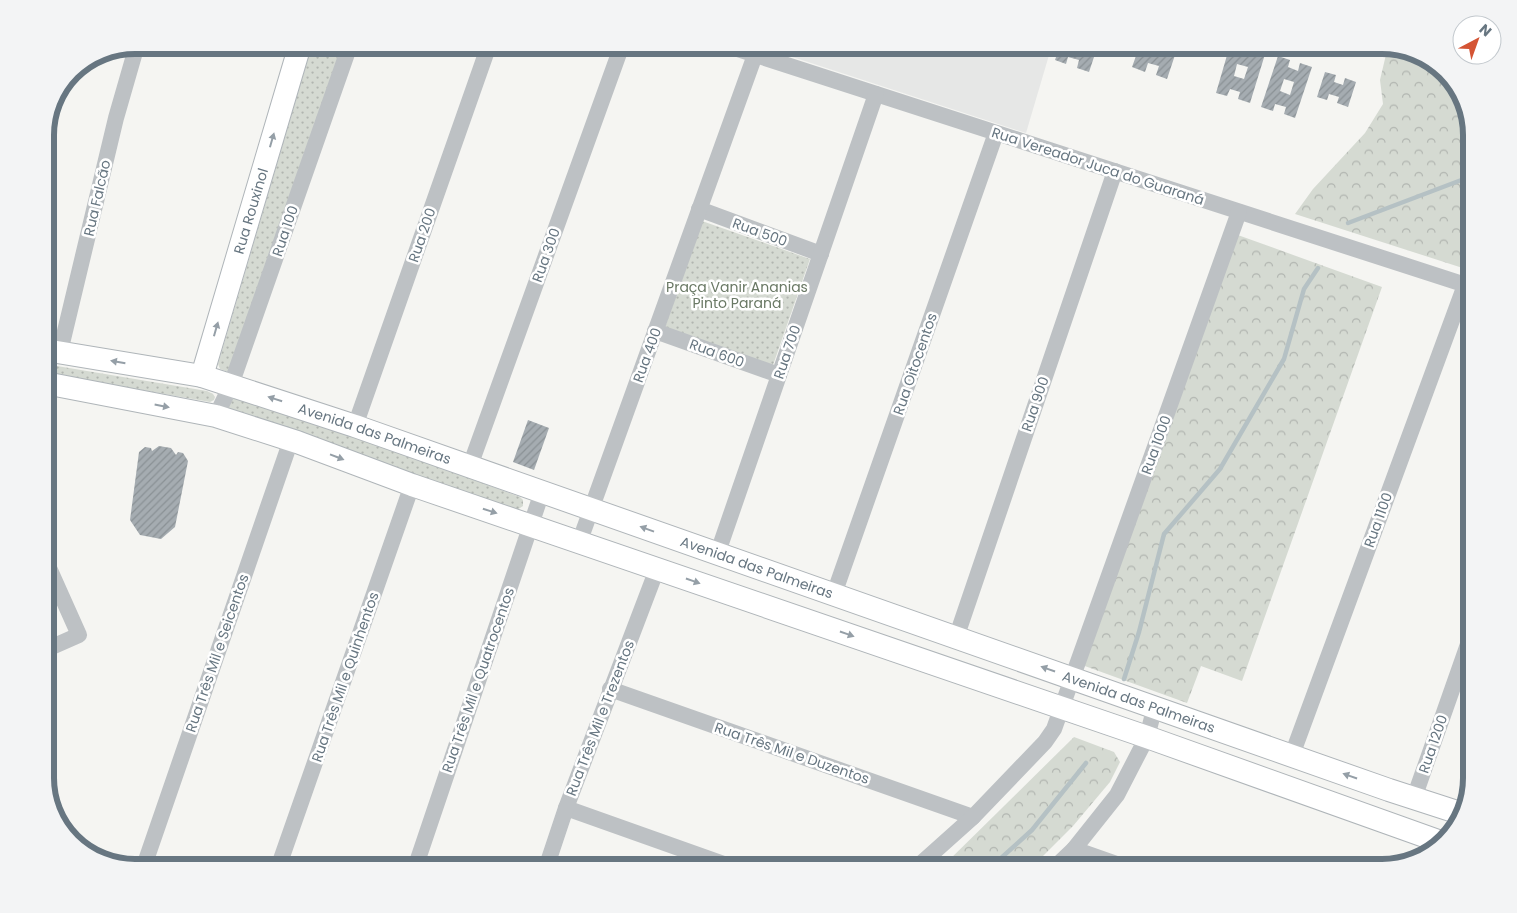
<svg xmlns="http://www.w3.org/2000/svg" width="1517" height="913" viewBox="0 0 1517 913" font-family="Poppins,sans-serif">
<style>
.built{fill:#e6e7e6}
.green{fill:url(#green-dots)}
.forest{fill:url(#forest-crowns)}
.lines{fill:none;stroke-linecap:round;stroke-linejoin:round}
.stream{stroke:#b5c1c4;stroke-width:4.5}
.building{fill:url(#building-hatch);fill-rule:evenodd}
.secondary-casing{stroke:#afb5b9;stroke-width:24}
.street{stroke:#bdc1c4;stroke-width:16}
.secondary{stroke:#fff;stroke-width:22}
.oneway{fill:#959fa7}
.labels{text-anchor:middle;dominant-baseline:central;stroke-width:5;stroke-linejoin:round;paint-order:stroke}
.street-label{font-size:14px;fill:#677681;stroke:#fff}
.park-label{font-size:14px;fill:#6a7965;stroke:#fff}
.rim{fill:none;stroke:#677681;stroke-width:6}
</style>
<defs>
<pattern id="green-dots" width="8" height="8" patternUnits="userSpaceOnUse" patternTransform="scale(1.25)"><rect width="8" height="8" fill="#d5dad2"/><path d="M2 2h.1M6 6h.1" fill="none" stroke="#b1b5b0" stroke-width="1.8" stroke-linecap="round"/></pattern>
<pattern id="forest-crowns" width="20" height="18" patternUnits="userSpaceOnUse" patternTransform="scale(1.25)"><rect width="20" height="18" fill="#d5dad2"/><path d="M2 6a3 3 0 1 1 6 0M12 15a3 3 0 1 1 6 0" fill="none" stroke="#b1b5b0"/></pattern>
<pattern id="building-hatch" width="6" height="6" patternUnits="userSpaceOnUse" patternTransform="scale(1.25)"><rect width="6" height="6" fill="#a5acb1"/><path d="M-1 1l2-2M0 6l6-6M5 7l2-2" fill="none" stroke="#8a9195"/></pattern>
</defs>
<rect width="100%" height="100%" fill="#f5f5f2"/>
<polygon class="built" points="756,45 1052,45 1026,133"/>
<g class="green">
<polygon points="312,45 344,45 228,372 220,369 218,364"/>
<polygon points="702,221 810,259 772,368 664,330"/>
<polygon points="45,364 207,391 213,394 215,397 214,400 210,402 45,373"/>
<polygon points="227,394 258,400 520,497 523,500 523,506 517,510 232,411 228,407"/>
</g>
<g class="forest">
<polygon points="1388,46 1428,57 1460,89 1472,129 1472,271 1295,214 1313,189 1365,133 1383,104 1380,80"/>
<polygon points="1235,234 1382,287 1242,681 1201,666 1187,703 1082,665"/>
<polygon points="1074,737 1114,752 1120,762 1110,782 1073,826 1031,868 941,868"/>
</g>
<g class="lines">
<g class="stream">
<polyline points="1348,223 1472,176"/>
<polyline points="1124,679 1139,632 1164,534 1220,469 1284,359 1304,289 1318,268"/>
<polyline points="990,868 1032,830 1086,763"/>
</g>
</g>
<g class="building">
<polygon points="1060,45 1075,45 1084,48 1085,45 1098,45 1089,72 1077,68 1079,60 1068,57 1066,64 1055,60"/>
<polygon points="1140,45 1156,45 1153,53 1162,56 1164,48 1176,52 1167,79 1156,75 1159,66 1148,63 1145,72 1132,67"/>
<path d="M1230 45H1244L1241 52 1251 56 1254 48 1266 51 1250 103 1238 99 1240 92 1230 89 1227 96 1216 93ZM1237 64 1248 67 1244 79 1234 76Z"/>
<path d="M1278 56 1290 60 1288 67 1298 71 1300 63 1312 67 1295 118 1284 114 1286 107 1275 104 1273 111 1261 107ZM1284 79 1294 82 1290 95 1280 91Z"/>
<polygon points="1325,72 1336,75 1334,82 1343,85 1345,78 1356,82 1348,107 1337,103 1339,97 1329,94 1327,100 1317,97"/>
<polygon points="528,420 549,428 534,470 513,462"/>
<polygon points="159,446 171,448 176,455 178,452 183,453 188,461 175,527 161,539 140,535 130,520 139,452 145,447 151,448 152,451"/>
</g>
<g class="lines">
<defs>
<g id="secondary">
<path id="s1" d="M45 350 202 376 355 426 1389 790 1463 814"/>
<path id="s2" d="M202 376 300 45"/>
<polyline points="45,383 216,416 297,442 412,485 1147,737 1441,842"/>
</g>
</defs>
<use href="#secondary" class="secondary-casing"/>
<g class="street">
<polyline points="725,45 1472,287"/>
<polyline points="699,209 821,254"/>
<polyline points="655,331 779,375"/>
<polyline points="60,352 116,118 137,45"/>
<polyline points="216,416 231,385 350,45"/>
<polyline points="355,426 489,45"/>
<polyline points="470,466 622,45"/>
<polyline points="579,543 755,55"/>
<polyline points="718,552 876,94"/>
<polyline points="45,559 79,635 45,650"/>
<polyline points="834,594 996,133"/>
<polyline points="956,638 1115,171"/>
<polyline points="610,689 973,817"/>
<polyline points="1292,755 1465,285"/>
<polyline points="1414,798 1472,633"/>
<polyline points="566,808 735,868"/>
<polyline points="1074,849 1128,868"/>
<polyline points="122,865 156,868"/>
<polyline points="144,866 291,440"/>
<polyline points="278,868 412,485"/>
<polyline points="415,868 542,492"/>
<polyline points="546,868 566,808 657,569"/>
<polyline points="916,868 973,817 1045,742 1054,729 1239,212"/>
<polyline points="1054,868 1074,849 1117,795 1147,737 1155,706"/>
</g>
<use href="#secondary" class="secondary"/>
</g>
<defs><path id="oneway-solid" d="M-6-.8H1V-3.2L6.5 0L1 3.2V.8H-6Z" transform="scale(1.25)"/></defs>
<g class="oneway">
<use href="#oneway-solid" transform="translate(272 140) rotate(-74)"/>
<use href="#oneway-solid" transform="translate(216 329) rotate(-74)"/>
<use href="#oneway-solid" transform="translate(118 362) rotate(-170)"/>
<use href="#oneway-solid" transform="translate(275 399) rotate(-162)"/>
<use href="#oneway-solid" transform="translate(162 406) rotate(11)"/>
<use href="#oneway-solid" transform="translate(337 457) rotate(21)"/>
<use href="#oneway-solid" transform="translate(490 511) rotate(18)"/>
<use href="#oneway-solid" transform="translate(647 529) rotate(-160)"/>
<use href="#oneway-solid" transform="translate(693 581) rotate(19)"/>
<use href="#oneway-solid" transform="translate(847 634) rotate(19)"/>
<use href="#oneway-solid" transform="translate(1048 669) rotate(-161)"/>
<use href="#oneway-solid" transform="translate(1350 776) rotate(-161)"/>
</g>
<g class="labels">
<g class="street-label">
<text transform="translate(1098 166) rotate(18)">Rua Vereador Juca do Guaraná</text>
<text transform="translate(97 198) rotate(-77)">Rua Falcão</text>
<text stroke="none"><textPath href="#s2" startOffset="172">Rua Rouxinol</textPath></text>
<text transform="translate(285 231) rotate(-71)">Rua 100</text>
<text transform="translate(760 232) rotate(20)">Rua 500</text>
<text transform="translate(422 235) rotate(-71)">Rua 200</text>
<text transform="translate(546 255) rotate(-70)">Rua 300</text>
<text transform="translate(787 352) rotate(-71)">Rua 700</text>
<text transform="translate(717 353) rotate(20)">Rua 600</text>
<text transform="translate(647 355) rotate(-70)">Rua 400</text>
<text transform="translate(915 364) rotate(-71)">Rua Oitocentos</text>
<text transform="translate(1035 404) rotate(-71)">Rua 900</text>
<text stroke="none"><textPath href="#s1" startOffset="341">Avenida das Palmeiras</textPath></text>
<text transform="translate(1156 445) rotate(-70)">Rua 1000</text>
<text transform="translate(1378 520) rotate(-70)">Rua 1100</text>
<text stroke="none"><textPath href="#s1" startOffset="746">Avenida das Palmeiras</textPath></text>
<text transform="translate(217 653) rotate(-71)">Rua Três Mil e Seicentos</text>
<text transform="translate(345 677) rotate(-71)">Rua Três Mil e Quinhentos</text>
<text transform="translate(478 680) rotate(-71)">Rua Três Mil e Quatrocentos</text>
<text stroke="none"><textPath href="#s1" startOffset="1151">Avenida das Palmeiras</textPath></text>
<text transform="translate(600 718) rotate(-69)">Rua Três Mil e Trezentos</text>
<text transform="translate(1433 744) rotate(-71)">Rua 1200</text>
<text transform="translate(792 753) rotate(19)">Rua Três Mil e Duzentos</text>
</g>
<g class="park-label">
<text x="737" y="287">Praça Vanir Ananias<tspan x="737" dy="16">Pinto Paraná</tspan></text>
</g>
</g>
<path d="M0 0H1517V913H0ZM135 54H1382A81 81 0 0 1 1463 135V778A81 81 0 0 1 1382 859H135A81 81 0 0 1 54 778V135A81 81 0 0 1 135 54Z" fill="#f3f4f5" fill-rule="evenodd"/>
<path class="rim" d="M135 54H1382A81 81 0 0 1 1463 135V778A81 81 0 0 1 1382 859H135A81 81 0 0 1 54 778V135A81 81 0 0 1 135 54Z"/>
<g transform="translate(1477 40) rotate(41)"><circle r="24" fill="#ffffff" stroke="#c2c8cd"/>
<path d="M0-4L9 19L0 12L-9 19Z" fill="#d45434"/>
<text y="-8" font-size="14" font-weight="bold" text-anchor="middle" fill="#677681">N</text>
</g>
</svg>
